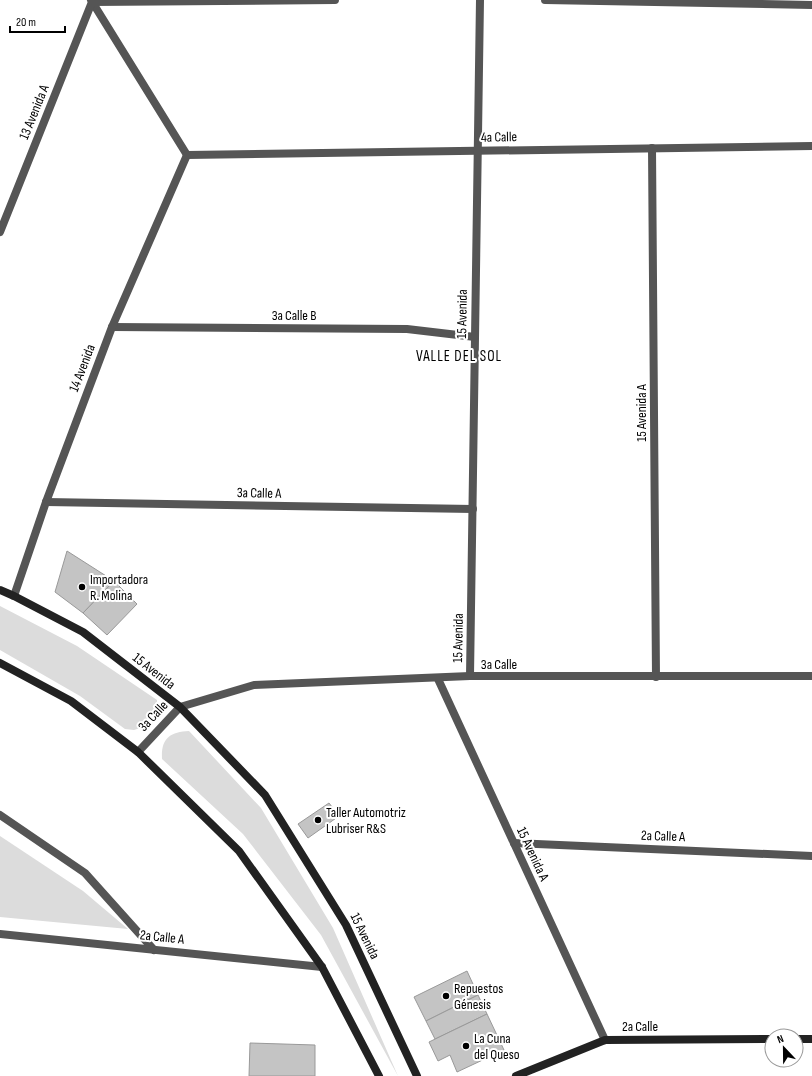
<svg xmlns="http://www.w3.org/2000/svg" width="812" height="1076" viewBox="0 0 812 1076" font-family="'Sofia Sans Condensed',sans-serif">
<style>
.green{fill:#dcdcdc}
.building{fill:#c4c4c4;stroke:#999}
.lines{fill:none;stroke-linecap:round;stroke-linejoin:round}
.minor{stroke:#555;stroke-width:8}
.secondary{stroke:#222;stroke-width:8}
.poi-dot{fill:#000;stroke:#fff;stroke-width:1.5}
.labels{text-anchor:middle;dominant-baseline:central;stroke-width:4;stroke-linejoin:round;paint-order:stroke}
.street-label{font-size:14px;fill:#000;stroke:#fff}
.poi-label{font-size:14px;fill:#000;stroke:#fff;text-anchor:start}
.neighbourhood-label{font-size:15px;letter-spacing:1px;fill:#000;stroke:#fff}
</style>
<rect width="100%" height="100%" fill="#fff"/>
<g class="green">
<polygon points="0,606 77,646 157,700 157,716 152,724 134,730 125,729 80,696 0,650"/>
<path d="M189 731 261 808 333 928 398 1076 321 935 243 834 162 759C161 738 170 732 189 731Z"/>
<polygon points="0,836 83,891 128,929 0,917"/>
</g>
<g class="building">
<polygon points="67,551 114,581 83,613 55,592"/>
<polygon points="114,581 137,604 107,635 83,613"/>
<polygon points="329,803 339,816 308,838 298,824"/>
<polygon points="467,971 478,995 426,1021 414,997"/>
<polygon points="478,995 487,1014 435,1039 426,1021"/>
<polygon points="487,1014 504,1050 457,1072 450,1055 438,1061 429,1042"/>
<polygon points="250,1043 315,1045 315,1076 249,1076"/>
</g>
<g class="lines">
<g class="minor">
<polyline points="91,0 187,155"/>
<polyline points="545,0 812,5"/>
<polyline points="652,148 656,677"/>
<polyline points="187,155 812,146"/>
<polyline points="0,232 92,2 335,0"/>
<polyline points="112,327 407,329 475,337"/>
<polyline points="46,502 473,509"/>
<polyline points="14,596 46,502 112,327 187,155"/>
<polyline points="470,676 480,0"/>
<polyline points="438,679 605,1040"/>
<polyline points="138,752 180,707 254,685 470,676 812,676"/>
<polyline points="0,815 85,873 154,950"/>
<polyline points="514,843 812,856"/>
<polyline points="0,934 322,967"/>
</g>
<g class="secondary">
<polyline points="0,590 14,596 83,632 180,707 265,795 346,925 417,1076"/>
<polyline points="0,663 71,701 138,752 239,851 322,967 379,1076"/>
<polyline points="796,1039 812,1039"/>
<polyline points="516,1076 605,1040 772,1039"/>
</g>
</g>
<g class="poi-dot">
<circle cx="82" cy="587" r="4"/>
<circle cx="318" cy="820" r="4"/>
<circle cx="446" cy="996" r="4"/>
<circle cx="466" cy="1046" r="4"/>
</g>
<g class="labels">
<g class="street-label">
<text transform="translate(34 112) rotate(-68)">13 Avenida A</text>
<text transform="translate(499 137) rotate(-1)">4a Calle</text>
<text transform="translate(462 314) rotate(-89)">15 Avenida</text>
<text x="294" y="315">3a Calle B</text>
<text transform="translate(82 368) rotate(-69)">14 Avenida</text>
<text transform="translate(641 413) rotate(-90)">15 Avenida A</text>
<text transform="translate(259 493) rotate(1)">3a Calle A</text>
<text transform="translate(458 638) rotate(-89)">15 Avenida</text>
<text x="499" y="664">3a Calle</text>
<text transform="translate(154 671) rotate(38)">15 Avenida</text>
<text transform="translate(153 716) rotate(-47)">3a Calle</text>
<text transform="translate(663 836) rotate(2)">2a Calle A</text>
<text transform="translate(533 854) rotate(65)">15 Avenida A</text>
<text transform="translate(365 936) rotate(64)">15 Avenida</text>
<text transform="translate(162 937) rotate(6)">2a Calle A</text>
<text x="640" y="1026">2a Calle</text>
</g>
<g class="poi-label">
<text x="90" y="579">Importadora<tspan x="90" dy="16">R. Molina</tspan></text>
<text x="326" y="812">Taller Automotriz<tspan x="326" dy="16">Lubriser R&amp;S</tspan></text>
<text x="454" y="988">Repuestos<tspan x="454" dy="16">Génesis</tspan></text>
<text x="474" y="1038">La Cuna<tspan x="474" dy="16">del Queso</tspan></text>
</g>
<g class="neighbourhood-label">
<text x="459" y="356">VALLE DEL SOL</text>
</g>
</g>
<g transform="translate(784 1048) rotate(338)"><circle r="19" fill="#ffffff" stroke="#999999"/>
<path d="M0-3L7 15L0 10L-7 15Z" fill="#000000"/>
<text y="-6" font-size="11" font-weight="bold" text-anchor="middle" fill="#000000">N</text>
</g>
<path d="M10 26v6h55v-6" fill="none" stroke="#000000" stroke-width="2"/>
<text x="16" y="26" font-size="12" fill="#000000" stroke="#ffffff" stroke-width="3" paint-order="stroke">20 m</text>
</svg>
